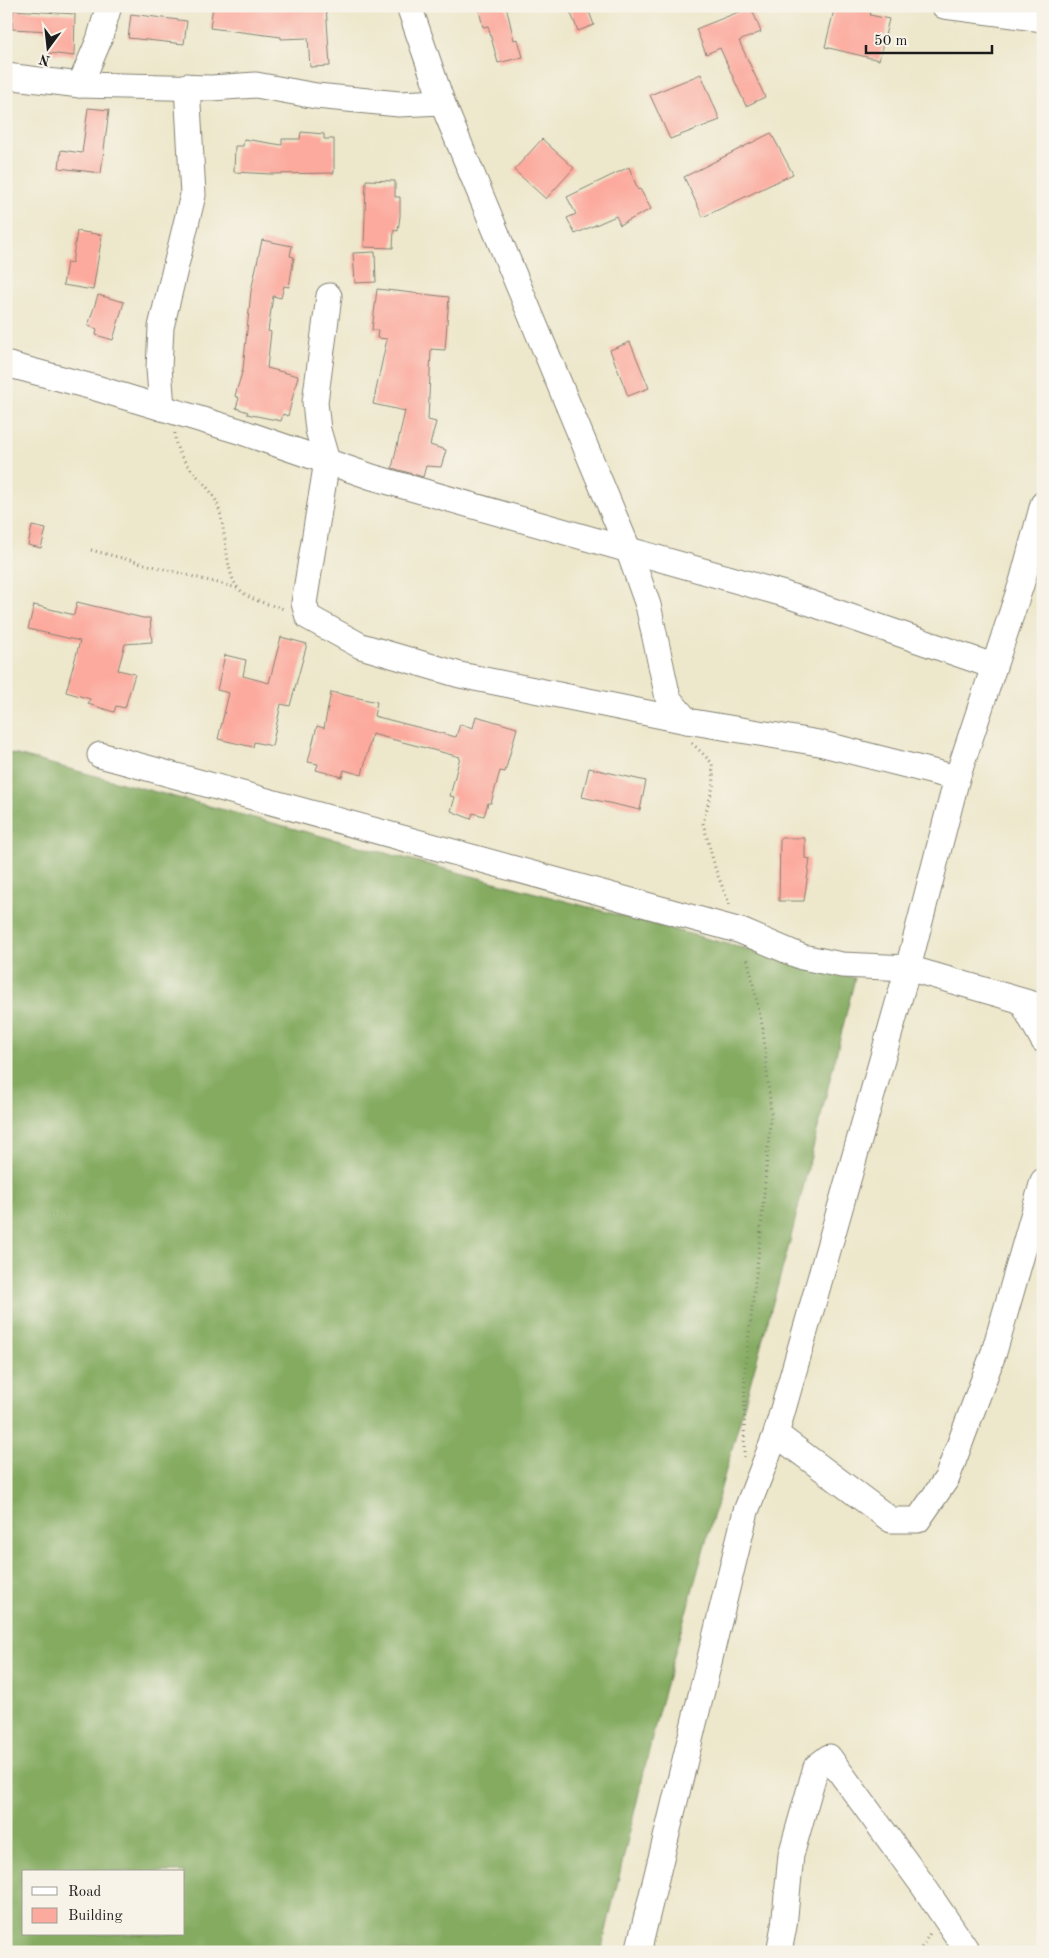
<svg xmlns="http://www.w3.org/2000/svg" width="1049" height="1958" viewBox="0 0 1049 1958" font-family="'Old Standard TT',serif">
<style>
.forest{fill:#84ab61;stroke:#50643e;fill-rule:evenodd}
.building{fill:#fcaa9e}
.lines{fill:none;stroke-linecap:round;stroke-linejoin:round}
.minor-casing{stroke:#848274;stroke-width:27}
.path{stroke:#848274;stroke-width:3;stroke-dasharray:1 4;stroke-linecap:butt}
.minor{stroke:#fff;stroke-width:25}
</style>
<rect width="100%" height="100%" fill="#f7f3e8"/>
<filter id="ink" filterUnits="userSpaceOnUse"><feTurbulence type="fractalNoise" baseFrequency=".02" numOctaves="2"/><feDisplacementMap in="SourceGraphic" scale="10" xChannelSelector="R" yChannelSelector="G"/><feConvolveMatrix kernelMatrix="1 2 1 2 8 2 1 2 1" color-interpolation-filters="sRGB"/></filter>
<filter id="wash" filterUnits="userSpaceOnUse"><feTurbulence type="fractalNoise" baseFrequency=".0096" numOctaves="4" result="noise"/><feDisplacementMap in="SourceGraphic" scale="20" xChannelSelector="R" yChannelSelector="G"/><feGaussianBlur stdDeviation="1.12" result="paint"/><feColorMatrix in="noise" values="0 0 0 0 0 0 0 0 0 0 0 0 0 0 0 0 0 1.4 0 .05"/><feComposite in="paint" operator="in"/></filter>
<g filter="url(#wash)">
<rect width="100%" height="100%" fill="#ede7cb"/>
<path class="forest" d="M6 752 855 978 789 1245 658 1713 601 1952H6ZM24 1872H184V1934H24Z"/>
<g id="blocks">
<g class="building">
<polygon points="213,6 326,6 330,66 310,67 308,38 281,39 281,37 210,28"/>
<polygon points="478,6 506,6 514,40 518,39 523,57 498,63 488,26 483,27"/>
<polygon points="582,6 587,6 594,25 578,31 570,11"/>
<polygon points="835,6 872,6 870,15 889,19 879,60 825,47"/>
<polygon points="751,7 761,32 739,41 765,97 746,106 720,48 706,54 696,29"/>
<polygon points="13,10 75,14 74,56 48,53 50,31 12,29"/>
<polygon points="131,14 187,21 184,44 128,38"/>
<polygon points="701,74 720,120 670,139 650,95"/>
<polygon points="88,108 109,110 101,173 59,168 61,150 82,153"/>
<polygon points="301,132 324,134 324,139 334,139 334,173 271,174 234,172 235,146 243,146 244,139 282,145 282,139 300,139"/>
<polygon points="771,133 793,174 703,217 684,177"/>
<polygon points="542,139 574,168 546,199 514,170"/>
<polygon points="629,167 638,190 640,189 651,209 620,225 616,216 575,234 567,218 576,214 567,197"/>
<polygon points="366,180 395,181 395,197 400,197 400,216 398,231 394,230 393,248 364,247"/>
<polygon points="77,231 102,235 93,290 63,285 67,262 72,263"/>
<polygon points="262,240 292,246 290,256 294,257 289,287 284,286 281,298 273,296 268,331 271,332 267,368 298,376 288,416 283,414 281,421 247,414 248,412 236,408 239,398 235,396 243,369 251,291"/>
<polygon points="375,252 376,282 355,283 353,253"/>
<polygon points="377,289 449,297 445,350 431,349 428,420 436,422 430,445 446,450 441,467 426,466 423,477 392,468 405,411 373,404 387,339 377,338 378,330 372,330"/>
<polygon points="98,295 124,302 113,340 96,335 97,329 88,326"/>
<polygon points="630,342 649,388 628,396 610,350"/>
<polygon points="32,526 46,529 41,548 28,545"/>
<polygon points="77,602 143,618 150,618 152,642 125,644 118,670 135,674 125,708 116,706 114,712 88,704 90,699 66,692 80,641 28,629 34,605 74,615"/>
<polygon points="281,637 307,644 290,706 281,704 272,746 254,742 253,747 218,739 229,693 217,690 225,655 246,660 243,676 269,683"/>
<polygon points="331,692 377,702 374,716 456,737 460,724 473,728 476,716 517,728 505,772 500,771 491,803 488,803 484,816 473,813 471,819 451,811 455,797 450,796 460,757 372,734 362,775 344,770 342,777 316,770 318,764 308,762 317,726 324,728"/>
<polygon points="589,768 646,781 640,810 582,797"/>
<polygon points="780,838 805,838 805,858 810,859 804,901 779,901"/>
</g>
</g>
</g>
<g filter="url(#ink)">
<use href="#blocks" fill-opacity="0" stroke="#848274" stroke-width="1"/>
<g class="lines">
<defs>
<g id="minor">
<polyline points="409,6 442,102 628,549 648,605 668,698 687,721"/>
<polyline points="944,6 1043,19"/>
<polyline points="6,76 80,85 211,88 256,85 316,96 399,104 442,102"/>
<polyline points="80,85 99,40 109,6"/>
<polyline points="329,296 315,402 318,430 327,461 304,603 308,617 361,646 460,675 687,721 819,743 957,778"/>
<polyline points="6,364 96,388 239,431 372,477 784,594 993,666"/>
<polyline points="162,408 159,368 161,327 193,195 187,86"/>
<polyline points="100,755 741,931 802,957 842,965 908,968 1043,1007"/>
<polyline points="1022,1002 1043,1040"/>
<polyline points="776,1434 891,1520 918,1520 947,1478 994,1352 1043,1181"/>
<polyline points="638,1952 746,1511 776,1434 908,968 957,778 1022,582 1043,504"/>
<polyline points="779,1952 784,1926 791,1855 816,1767 829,1757 922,1884 968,1952"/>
</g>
</defs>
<use href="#minor" class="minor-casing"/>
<g class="path">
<path d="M175 433C174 461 201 475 214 497 228 521 223 573 239 589 250 601 269 604 284 609"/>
<polyline points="91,550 237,588"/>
<polyline points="692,743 712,763 714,783 703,823 716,871 731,908"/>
<polyline points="744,1457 745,1369 760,1240 771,1113 763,1029 747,956"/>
<polyline points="919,1952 930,1933"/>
</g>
<use href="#minor" class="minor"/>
</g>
</g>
<rect width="1049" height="1958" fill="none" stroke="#f7f3e8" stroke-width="25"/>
<rect x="22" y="1870" width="162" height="65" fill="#f7f3e8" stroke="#9f9d96"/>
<rect x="32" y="1887" width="25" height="8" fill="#ffffff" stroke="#9f9d96"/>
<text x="68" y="1896" font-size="15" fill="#1c1c1c">Road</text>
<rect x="32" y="1908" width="25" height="15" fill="#fcaa9e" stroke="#9f9d96"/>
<text x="68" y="1920" font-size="15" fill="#1c1c1c">Building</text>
<g transform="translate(48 48) rotate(195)" stroke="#f7f3e8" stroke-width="4" paint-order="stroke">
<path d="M0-4L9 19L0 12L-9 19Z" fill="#1c1c1c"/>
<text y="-8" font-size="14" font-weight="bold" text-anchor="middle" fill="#1c1c1c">N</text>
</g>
<path d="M866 45v8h126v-8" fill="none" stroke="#1c1c1c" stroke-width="2.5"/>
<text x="874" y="45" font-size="15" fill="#1c1c1c" stroke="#f7f3e8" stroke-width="4" paint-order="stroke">50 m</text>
</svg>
